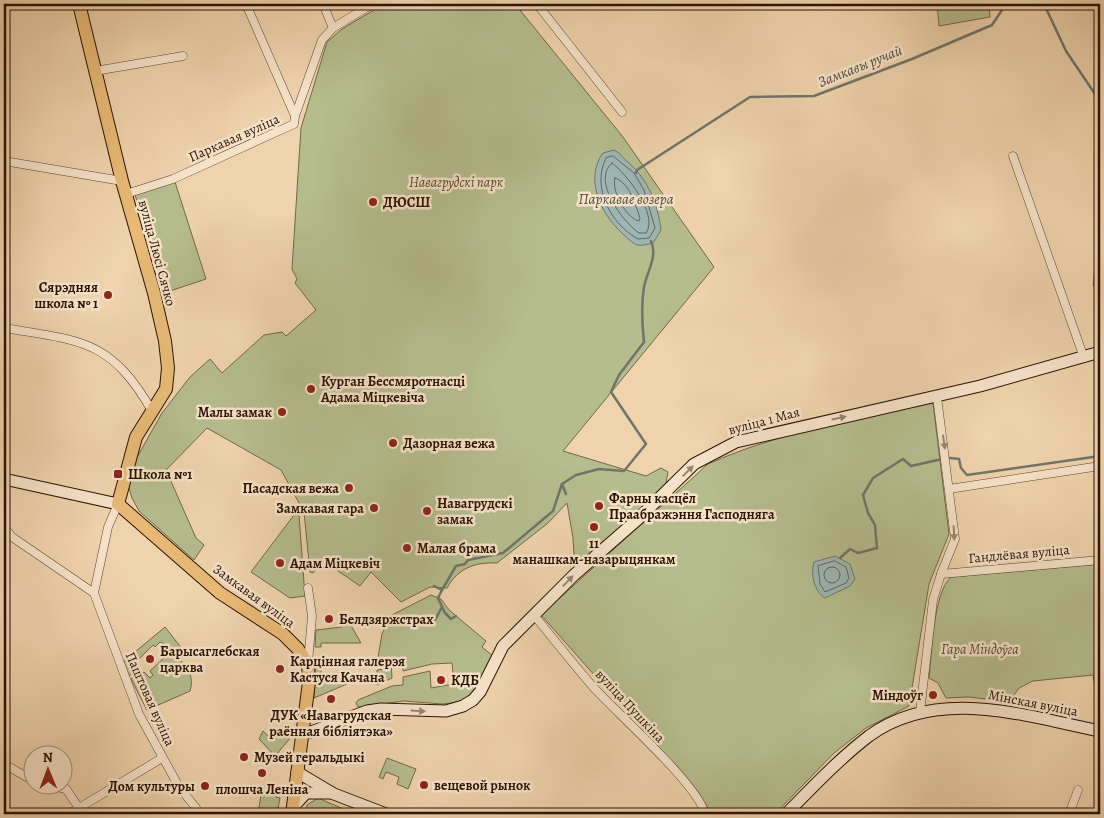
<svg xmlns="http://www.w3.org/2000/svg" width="1104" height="818" viewBox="0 0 1104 818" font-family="Alegreya,serif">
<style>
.green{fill:#b5bd8d;stroke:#706847}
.water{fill:#9db6b4;stroke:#6f756c}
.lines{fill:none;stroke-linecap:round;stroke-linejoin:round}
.shore{stroke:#64645a;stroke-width:1}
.stream{stroke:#6f756c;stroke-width:2.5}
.street-casing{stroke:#5c432c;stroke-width:9}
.secondary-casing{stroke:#2b1301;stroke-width:13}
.primary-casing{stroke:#2b1301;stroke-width:14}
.street{stroke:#f5e2c9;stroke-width:8}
.secondary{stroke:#f5e2c9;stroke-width:11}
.primary{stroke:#e8ba76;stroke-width:12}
.oneway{fill:#9a856f}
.poi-dot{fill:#8f2418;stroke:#f5e2c9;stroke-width:2}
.labels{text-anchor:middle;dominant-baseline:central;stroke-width:5;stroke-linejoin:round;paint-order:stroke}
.street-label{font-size:14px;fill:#2b1301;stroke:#f5e2c9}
.park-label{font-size:14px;font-style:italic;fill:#54462b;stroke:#f5e2c9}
.poi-label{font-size:14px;font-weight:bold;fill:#2b1301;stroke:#f5e2c9;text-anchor:start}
.water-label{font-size:15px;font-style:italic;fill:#534c40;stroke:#f5e2c9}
</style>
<rect width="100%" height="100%" fill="#efd3ac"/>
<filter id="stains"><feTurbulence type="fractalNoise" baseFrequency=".004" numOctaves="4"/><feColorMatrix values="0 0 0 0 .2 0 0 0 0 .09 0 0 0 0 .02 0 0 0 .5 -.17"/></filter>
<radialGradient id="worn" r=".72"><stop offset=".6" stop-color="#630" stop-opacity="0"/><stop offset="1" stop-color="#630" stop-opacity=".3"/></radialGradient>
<g class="green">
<path d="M384 4H515L623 137 714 267 563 451 646 476 661 468 668 472 665 488 582 561 574 556 573 538 567 503 548 523 497 563C475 562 458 568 447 588L430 587 401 602 371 572 360 586 322 560 313 573 310 572 304 512 281 470 207 428 166 470 196 538 204 545 194 560 139 511 132 498 128 485 131 468 162 413 190 377 210 359 222 373 264 335 282 332 286 336 316 310 295 283 297 279 292 269 301 128 327 42 342 29Z"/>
<polygon points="937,4 952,4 953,8 989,5 990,17 939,26"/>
<polygon points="175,182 206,279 167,292 135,195"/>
<path d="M933 403 949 534 929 584 909 706 866 728 834 753 775 814H709L707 806 692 785 541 615 708 464C780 432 857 419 933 403Z"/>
<polygon points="294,515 299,515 305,596 290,598 251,572"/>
<path d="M1100 564V718L1093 675 1033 681 1019 688 1009 702 969 697 946 698 938 683 929 678C932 654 933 593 951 577Z"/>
<polygon points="431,595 441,599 449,610 486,641 482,647 493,656 477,690 461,702 442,704 404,701 358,707 356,703 358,700 392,686 403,685 403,677 430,671 431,688 454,684 452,663 432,664 403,671 402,659 391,660 392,678 377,685 377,670 385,669 385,663 377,663 382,634 390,616"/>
<polygon points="345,615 361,643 321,643 321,647 315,647 316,630 342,627"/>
<path d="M165 627 186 654 180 660C189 670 194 677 190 691L147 710 131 679 139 672 141 674 144 672 150 678 153 675 150 671 164 658 163 656 169 650V646L160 642 155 647 153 645 136 662 138 665 135 667 137 670 129 676 122 663Z"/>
<polygon points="315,660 321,660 321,679 337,678 337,673 342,671 346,672 347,684 314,698"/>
<polygon points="276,730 292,736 275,756 259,739 263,731 270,738"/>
<polygon points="387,758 416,769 408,789 397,784 399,777 386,772 383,779 379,777"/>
<polygon points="272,791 276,797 280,798 277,814 258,814 261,795 266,795"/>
<polygon points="318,798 355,814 306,814 307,805"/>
</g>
<g class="water">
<path d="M614 150C621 153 623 159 629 163 648 180 658 204 661 230L653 243C648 244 642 246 637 245 632 243 626 237 622 233 601 214 584 179 603 153Z"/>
<path d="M835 556 850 564 855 579 850 586 825 598C813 590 811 574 814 562Z"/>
</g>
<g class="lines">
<g class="shore">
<path d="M613 156 634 173 644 190 655 228 649 238 638 239C611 224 591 188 606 158Z"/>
<path d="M612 163C626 173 659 215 646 233H639C623 222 591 180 612 163Z"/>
<path d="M615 178C630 183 635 204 640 218L639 221C626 218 611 191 615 178Z"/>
<polygon points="835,561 846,567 849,578 846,583 825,592 820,584 818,566"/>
<circle cx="832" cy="575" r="8"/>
</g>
<g class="stream">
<polyline points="1044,4 1066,51 1095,94 1100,108"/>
<polyline points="636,173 637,170 750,97 814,96 912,59 992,25 1006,4"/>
<polyline points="1100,213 1094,285 1100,295"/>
<polyline points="950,458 959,459 961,468 967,475 1100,456"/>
<polyline points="562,484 566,494"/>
<polyline points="840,558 850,549 858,553 877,548 875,525 868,513 863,495 873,478 903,459 911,466 942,459"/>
<path d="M434 586 442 590 456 566 465 564 468 560 503 553 553 511 562 484 576 475 599 469 624 471 646 444 611 392 619 375 644 342C642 324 641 305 644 287 647 271 658 257 651 241"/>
<polyline points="442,590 438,598 445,613 451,619 456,616"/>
<polyline points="435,620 442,607"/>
</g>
<defs>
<g id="street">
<polyline points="246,4 295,116"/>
<polyline points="323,4 333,28"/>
<polyline points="537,4 622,112"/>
<polyline points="95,71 183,56"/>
<polyline points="1013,156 1084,358"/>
<polyline points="4,161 122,181"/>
<polyline points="126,194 173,179 294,124 295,116 322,40 333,28 372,4"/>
<path d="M4 328C80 341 110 338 152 411"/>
<polyline points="949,489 1100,466"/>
<polyline points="118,504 108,527 94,593 139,714 179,787 196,808"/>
<polyline points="4,527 12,537 94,593"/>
<polyline points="941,574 1100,560"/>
<path d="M534 615C554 640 574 665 595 689 619 715 699 786 705 814"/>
<polyline points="308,663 312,616 308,588"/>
<polyline points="920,712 933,600 941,574 955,539 937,397"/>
<polyline points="4,764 32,780"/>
<polyline points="53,786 66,789 79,808"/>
<polyline points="69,814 162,758"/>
<polyline points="1069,814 1078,790"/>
</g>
<g id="secondary">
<polyline points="4,479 118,504"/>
<polyline points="302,733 311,732 367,711 381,709 446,711 463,706 473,700 480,692 503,646 574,575 638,519 694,464 736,442 980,386 1100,352"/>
<polyline points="297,772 334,794 386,814"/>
<polyline points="293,807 306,793 332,793"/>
<path d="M786 814C813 787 839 759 869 736 938 686 1024 716 1100 731"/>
</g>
<polyline id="primary" points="79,4 122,181 154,293 165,341 168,368 166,389 136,437 118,504 220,593 283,634 298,649 308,665 309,682 292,814"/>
</defs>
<use href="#street" class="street-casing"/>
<use href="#secondary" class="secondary-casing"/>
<use href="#primary" class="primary-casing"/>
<use href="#street" class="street"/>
<use href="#secondary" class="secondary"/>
<use href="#primary" class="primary"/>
</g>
<defs><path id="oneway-solid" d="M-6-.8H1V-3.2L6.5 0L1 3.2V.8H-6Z" transform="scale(1.25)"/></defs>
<g class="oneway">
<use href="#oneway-solid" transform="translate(839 418) rotate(-12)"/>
<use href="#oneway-solid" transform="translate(944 442) rotate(82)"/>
<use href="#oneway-solid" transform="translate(688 471) rotate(-45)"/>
<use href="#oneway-solid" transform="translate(954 533) rotate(87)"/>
<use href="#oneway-solid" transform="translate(568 581) rotate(-46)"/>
<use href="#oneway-solid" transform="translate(418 711) rotate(4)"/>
</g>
<g class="poi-dot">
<circle cx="373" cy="202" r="5"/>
<circle cx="108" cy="295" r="5"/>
<circle cx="311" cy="389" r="5"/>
<circle cx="282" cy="412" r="5"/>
<circle cx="393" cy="443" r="5"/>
<rect x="113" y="469" width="10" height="10" rx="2.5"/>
<circle cx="349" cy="488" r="5"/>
<circle cx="599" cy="506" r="5"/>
<circle cx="374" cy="508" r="5"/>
<circle cx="427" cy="511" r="5"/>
<circle cx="594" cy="527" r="5"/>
<circle cx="407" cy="548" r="5"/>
<circle cx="280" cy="563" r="5"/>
<circle cx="329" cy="619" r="5"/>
<circle cx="150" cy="659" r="5"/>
<circle cx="280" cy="669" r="5"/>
<circle cx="441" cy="680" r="5"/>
<circle cx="933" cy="695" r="5"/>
<circle cx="331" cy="699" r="5"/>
<circle cx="244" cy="757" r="5"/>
<circle cx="262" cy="773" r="5"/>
<circle cx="424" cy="785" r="5"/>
<circle cx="205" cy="786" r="5"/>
</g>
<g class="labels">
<g class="street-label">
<text transform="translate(234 138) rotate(-24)">Паркавая вуліца</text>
<text transform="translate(157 253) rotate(75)">вуліца Люсі Сячко</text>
<text transform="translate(764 421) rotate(-15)">вуліца 1 Мая</text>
<text transform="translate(1019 554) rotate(-5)">Гандлёвая вуліца</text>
<text transform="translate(254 596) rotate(36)">Замкавая вуліца</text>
<text transform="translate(150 699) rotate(66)">Паштовая вуліца</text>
<text transform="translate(1033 703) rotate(11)">Мінская вуліца</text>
<text transform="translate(630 706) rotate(47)">вуліца Пушкіна</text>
</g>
<g class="park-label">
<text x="456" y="182">Навагрудскі парк</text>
<text x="980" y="649">Гара Міндоўга</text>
</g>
<g class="poi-label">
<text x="383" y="202">ДЮСШ</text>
<text x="98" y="287" text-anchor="end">Сярэдняя<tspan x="98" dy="16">школа № 1</tspan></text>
<text x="321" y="381">Курган Бессмяротнасці<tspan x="321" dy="16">Адама Міцкевіча</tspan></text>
<text x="272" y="412" text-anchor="end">Малы замак</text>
<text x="403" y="443">Дазорная вежа</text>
<text x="128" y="474">Школа №1</text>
<text x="339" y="488" text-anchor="end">Пасадская вежа</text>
<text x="609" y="498">Фарны касцёл<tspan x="609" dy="16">Праабражэння Гасподняга</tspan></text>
<text x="437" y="503">Навагрудскі<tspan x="437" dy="16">замак</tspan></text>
<text x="364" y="508" text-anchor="end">Замкавая гара</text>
<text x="594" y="543" text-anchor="middle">11<tspan x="594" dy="16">манашкам-назарыцянкам</tspan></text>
<text x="417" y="548">Малая брама</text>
<text x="290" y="563">Адам Міцкевіч</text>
<text x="339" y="619">Белдзяржстрах</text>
<text x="160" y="651">Барысаглебская<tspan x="160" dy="16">царква</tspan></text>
<text x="290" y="661">Карцінная галерэя<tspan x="290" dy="16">Кастуся Качана</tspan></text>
<text x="451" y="680">КДБ</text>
<text x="923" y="695" text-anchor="end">Міндоўг</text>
<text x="331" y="715" text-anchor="middle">ДУК «Навагрудская<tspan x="331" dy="16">раённая бібліятэка»</tspan></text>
<text x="254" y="757">Музей геральдыкі</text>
<text x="434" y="785">вещевой рынок</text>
<text x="195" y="786" text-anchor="end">Дом культуры</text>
<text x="262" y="789" text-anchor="middle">плошча Леніна</text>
</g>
<g class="water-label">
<text transform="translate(860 66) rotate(-22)">Замкавы ручай</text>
<text x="626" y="199">Паркавае возера</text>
</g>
</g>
<rect width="1104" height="818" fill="none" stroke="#efd3ac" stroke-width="20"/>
<rect x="5" y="5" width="1094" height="808" fill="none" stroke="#2b1301" stroke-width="2.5"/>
<rect x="10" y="10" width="1084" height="798" fill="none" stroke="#2b1301"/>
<g transform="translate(48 770) rotate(359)"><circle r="24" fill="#f5e2c9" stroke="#a48f79"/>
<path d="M0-4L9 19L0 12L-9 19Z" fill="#8f2418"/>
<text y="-8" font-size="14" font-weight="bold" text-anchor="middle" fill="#2b1301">N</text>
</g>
<rect width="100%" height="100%" filter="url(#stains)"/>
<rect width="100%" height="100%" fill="url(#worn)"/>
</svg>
